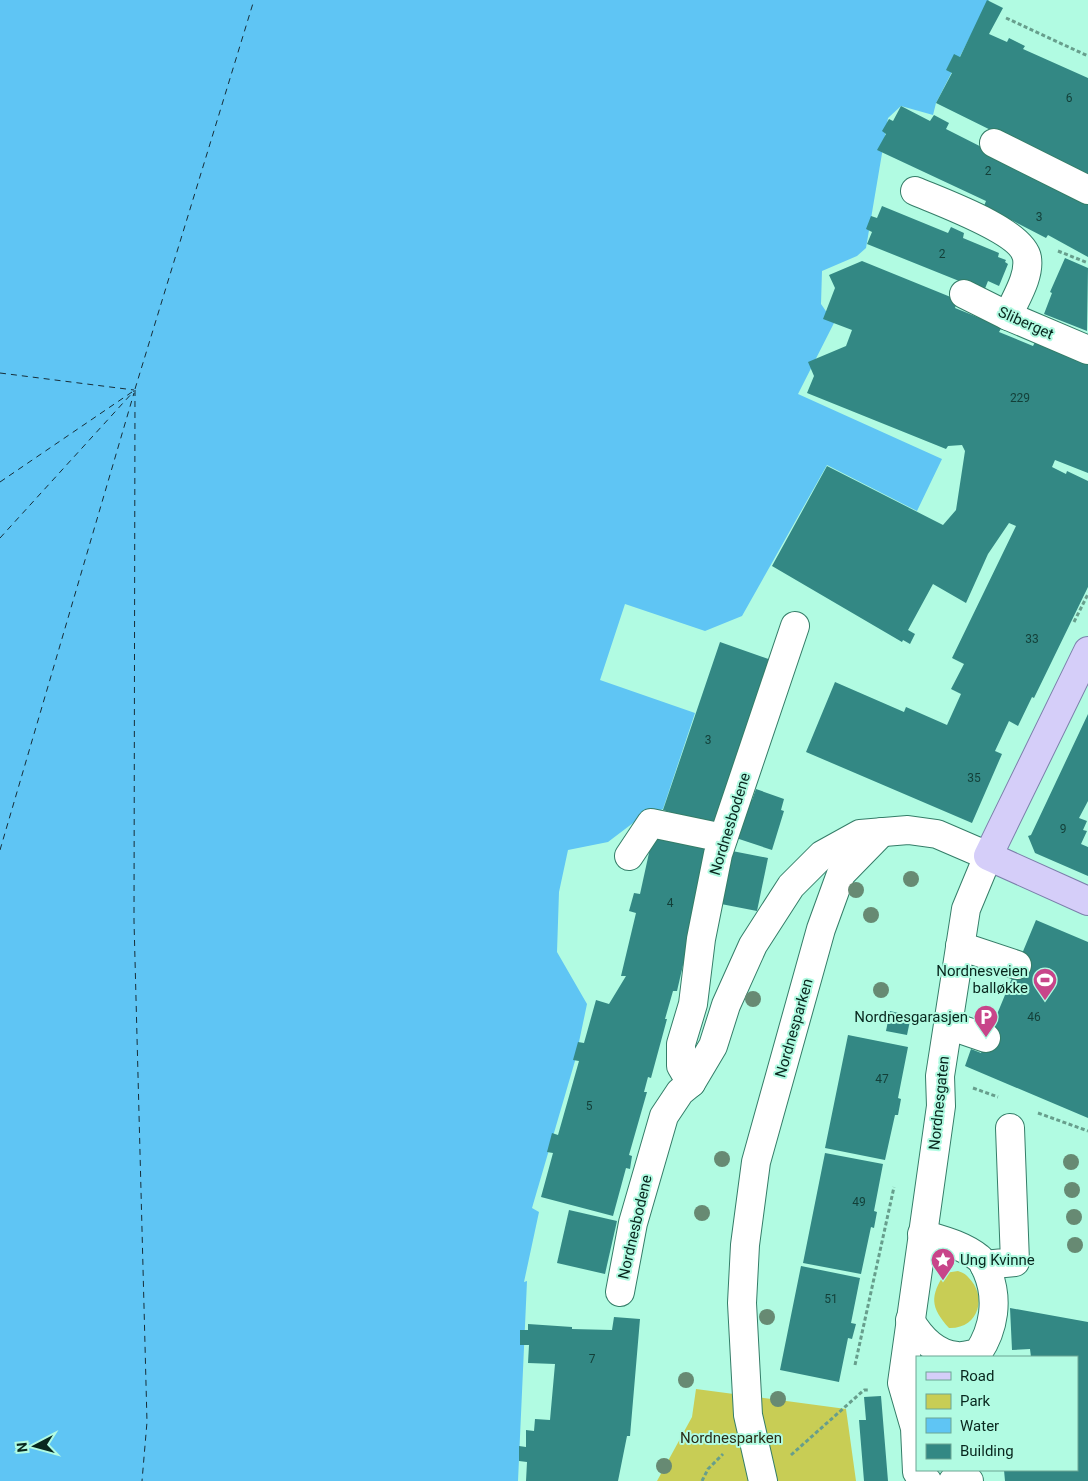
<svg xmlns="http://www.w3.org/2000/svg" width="1088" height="1481" viewBox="0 0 1088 1481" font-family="Roboto,sans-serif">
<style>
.green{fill:#c8cd55}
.water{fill:#5fc5f4}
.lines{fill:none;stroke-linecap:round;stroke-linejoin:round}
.ferry{stroke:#172e39;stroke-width:1;stroke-dasharray:6 5;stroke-linecap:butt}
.building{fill:#338884}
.minor-casing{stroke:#347d68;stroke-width:30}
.major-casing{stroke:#7b7eaa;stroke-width:30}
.path{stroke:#679e8c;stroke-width:3;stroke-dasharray:4 2.5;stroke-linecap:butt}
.minor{stroke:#fff;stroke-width:28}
.major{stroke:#d5cef9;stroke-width:28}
.tree{fill:#678a73}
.labels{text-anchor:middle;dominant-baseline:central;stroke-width:4;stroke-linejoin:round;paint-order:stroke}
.number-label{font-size:12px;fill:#133f38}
.street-label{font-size:15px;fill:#08271e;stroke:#b1fbe2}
.poi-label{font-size:15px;fill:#08271e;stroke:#b1fbe2;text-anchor:end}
.park-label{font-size:15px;fill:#2b2d18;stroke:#b1fbe2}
</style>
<rect width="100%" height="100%" fill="#b1fbe2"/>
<g class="green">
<path d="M958 1271C961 1272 966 1274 968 1277 988 1296 979 1329 949 1328 930 1307 930 1296 945 1273Z"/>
<polygon points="696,1389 846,1409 856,1481 657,1481 692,1417"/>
</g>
<polygon class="water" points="0,0 989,0 936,103 933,115 901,106 888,118 866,248 857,256 822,271 821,304 834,323 798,394 942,459 917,511 827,465 742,616 705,631 625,604 600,680 695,713 663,809 637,820 608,842 568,850 559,892 557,952 587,1004 575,1061 532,1208 539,1212 524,1282 527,1281 518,1481 0,1481"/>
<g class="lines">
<g class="ferry">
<polyline points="0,373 134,390"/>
<polyline points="135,389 254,0"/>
<polyline points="135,390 134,921 147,1422 142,1481"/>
<polyline points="0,482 132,392"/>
<polyline points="0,538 134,391"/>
<polyline points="0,850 134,393"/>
</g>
</g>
<g class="building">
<polygon points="987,0 1003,8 989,34 1007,42 1009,38 1025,46 1023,49 1088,78 1088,174 1041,155 936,103 952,73 946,70 954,54 960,57"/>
<polygon points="901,106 930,121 934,115 949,123 946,129 1070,192 1069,195 1088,205 1088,257 1048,235 1046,238 984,206 986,201 877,150 886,134 882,131 889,119 893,121"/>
<polygon points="882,206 948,233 951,227 964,233 963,238 999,253 998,257 1006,260 1005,262 1008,264 999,286 988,281 984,291 867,244 872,232 866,229 871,216 877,218"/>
<polygon points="1065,258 1088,268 1087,331 1044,314 1052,293 1050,292"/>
<polygon points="862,261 958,300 955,308 1002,327 999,332 1033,346 1036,340 1088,361 1088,473 1055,460 1052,467 1066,474 1067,471 1088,481 1088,587 1034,698 1032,697 1018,726 1009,721 995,751 1002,754 972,823 806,752 835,682 904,712 906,707 947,725 961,694 951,689 964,664 952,658 1016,526 1009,523 988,554 966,603 933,584 908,630 915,634 910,644 903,640 902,642 772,566 827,466 943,525 956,510 965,451 962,445 948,446 946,449 807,393 814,376 808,362 846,346 852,330 823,319 835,288 829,275"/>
<polygon points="720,642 777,662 711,844 677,991 673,991 665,1019 667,1019 651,1078 648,1077 644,1092 647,1092 629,1155 632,1156 630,1169 626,1168 613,1216 541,1197 553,1153 547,1152 552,1133 558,1135 579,1061 573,1060 578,1042 584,1043 596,1000 609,1004 626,976 621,976 636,913 629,911 634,893 640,894 654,830 686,817 663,810"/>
<polygon points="1088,714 1088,801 1079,818 1087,821 1083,830 1087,831 1081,844 1088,847 1088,876 1035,853 1028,836 1031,835"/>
<polygon points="756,789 784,799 781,810 784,811 772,850 736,838 749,799 752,800"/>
<polygon points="727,850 768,858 757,911 716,903"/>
<polygon points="1036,920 1088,942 1088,1118 965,1066 971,1049 981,1053"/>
<polygon points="890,1011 911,1016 907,1035 886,1031"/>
<polygon points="848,1035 908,1047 898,1098 901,1099 898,1115 895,1115 885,1160 825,1148"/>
<polygon points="825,1153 883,1164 874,1211 877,1212 874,1228 871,1227 861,1274 803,1263"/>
<polygon points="569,1210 617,1221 605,1274 557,1263"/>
<polygon points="801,1266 860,1278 851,1323 856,1324 852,1339 848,1338 839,1382 780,1370"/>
<polygon points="1010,1308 1088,1322 1088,1481 1005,1481 1004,1470 1077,1470 1077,1357 1031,1357 1030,1349 1012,1350"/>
<polygon points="614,1317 640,1319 630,1436 627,1436 618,1481 526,1481 527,1462 519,1461 519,1446 526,1447 526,1430 534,1431 535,1419 550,1420 555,1364 528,1363 529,1345 520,1345 520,1330 528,1330 528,1324 572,1327 572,1329 612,1330"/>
<polygon points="881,1396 888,1481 864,1481 859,1420 866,1420 864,1397"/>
</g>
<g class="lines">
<defs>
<g id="minor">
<polyline points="994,143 1088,190"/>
<path d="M915 191C938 201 1023 231 1027 258 1030 277 1015 299 1008 316"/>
<polyline points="964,294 1008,316 1088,350"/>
<polyline points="629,856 651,823 723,838"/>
<polyline points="960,946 1017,965"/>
<polyline points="948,1025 986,1038"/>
<polyline points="691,1083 681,1066 681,1044 693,1004 701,939 718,854 795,626"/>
<polyline points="984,1265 1015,1262 1010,1128"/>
<polyline points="620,1292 633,1223 664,1116 680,1092 691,1083 713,1046 726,1005 753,945 791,886 822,855 860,834 908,830 937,834 988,856 966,909 940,1076 941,1106 902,1383 915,1428 917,1472 927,1481"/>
<path d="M910 1320C920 1337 936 1354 957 1356 963 1357 972 1354 978 1353 994 1329 999 1299 987 1271 985 1267 983 1261 979 1258 963 1245 942 1240 922 1234"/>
<polyline points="763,1481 748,1415 742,1303 745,1245 756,1162 821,929 841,874 882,832"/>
<polyline points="953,1481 969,1481"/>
</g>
<polyline id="major" points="1088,651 988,856 1088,901"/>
</defs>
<use href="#minor" class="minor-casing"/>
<use href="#major" class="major-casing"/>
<g class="path">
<polyline points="1006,18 1088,56"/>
<polyline points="1058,251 1088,263"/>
<polyline points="1074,622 1088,594"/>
<polyline points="973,1088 998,1097"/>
<polyline points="1038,1113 1088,1131"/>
<polyline points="855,1365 894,1187"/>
<polyline points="791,1455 864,1390 870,1390"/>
<polyline points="702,1481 708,1469 723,1454"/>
</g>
<use href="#minor" class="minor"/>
<use href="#major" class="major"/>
</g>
<g class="tree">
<circle cx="911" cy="879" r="8"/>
<circle cx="856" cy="890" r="8"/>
<circle cx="871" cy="915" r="8"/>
<circle cx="881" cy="990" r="8"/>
<circle cx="753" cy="999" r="8"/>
<circle cx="722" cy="1159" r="8"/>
<circle cx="1071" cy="1162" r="8"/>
<circle cx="1072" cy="1190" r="8"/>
<circle cx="702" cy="1213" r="8"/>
<circle cx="1074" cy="1217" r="8"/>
<circle cx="1075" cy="1245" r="8"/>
<circle cx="767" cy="1317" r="8"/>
<circle cx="686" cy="1380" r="8"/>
<circle cx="778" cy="1399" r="8"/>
<circle cx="664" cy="1466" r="8"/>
</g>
<defs>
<symbol id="stadium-pin" viewBox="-11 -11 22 30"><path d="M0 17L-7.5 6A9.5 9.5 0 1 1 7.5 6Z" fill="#c8458a" stroke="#b1fbe2"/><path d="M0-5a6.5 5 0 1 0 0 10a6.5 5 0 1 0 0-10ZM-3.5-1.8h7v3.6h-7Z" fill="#fff"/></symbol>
<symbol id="parking-pin" viewBox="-11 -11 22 30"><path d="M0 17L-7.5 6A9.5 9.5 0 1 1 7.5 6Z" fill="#c8458a" stroke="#b1fbe2"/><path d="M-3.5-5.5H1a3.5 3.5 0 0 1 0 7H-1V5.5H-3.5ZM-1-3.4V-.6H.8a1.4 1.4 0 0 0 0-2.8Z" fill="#fff"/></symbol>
<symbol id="sight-pin" viewBox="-11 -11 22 30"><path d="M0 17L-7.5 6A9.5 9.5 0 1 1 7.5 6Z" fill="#c8458a" stroke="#b1fbe2"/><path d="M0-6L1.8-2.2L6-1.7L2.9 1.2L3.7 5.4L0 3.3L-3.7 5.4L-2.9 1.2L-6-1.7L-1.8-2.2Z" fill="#fff"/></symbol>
</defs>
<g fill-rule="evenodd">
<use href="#stadium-pin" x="1031" y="966" width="28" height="38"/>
<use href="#parking-pin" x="972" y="1003" width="28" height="38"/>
<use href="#sight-pin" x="929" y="1246" width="28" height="38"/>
</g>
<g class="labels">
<g class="number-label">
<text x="1069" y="98">6</text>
<text x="988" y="171">2</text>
<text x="1039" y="217">3</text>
<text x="942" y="254">2</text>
<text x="1020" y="398">229</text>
<text x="1032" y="639">33</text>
<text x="708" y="740">3</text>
<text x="974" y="778">35</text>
<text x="1063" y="829">9</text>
<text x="670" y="903">4</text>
<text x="1034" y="1017">46</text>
<text x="882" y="1079">47</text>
<text x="589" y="1106">5</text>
<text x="859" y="1202">49</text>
<text x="831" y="1299">51</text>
<text x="592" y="1359">7</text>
</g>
<g class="street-label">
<text transform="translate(1026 323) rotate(24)">Sliberget</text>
<text transform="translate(730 824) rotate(-73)">Nordnesbodene</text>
<text transform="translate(794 1028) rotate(-74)">Nordnesparken</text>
<text transform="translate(939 1103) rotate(-84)">Nordnesgaten</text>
<text transform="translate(635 1227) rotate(-77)">Nordnesbodene</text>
</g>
<g class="poi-label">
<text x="1028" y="971">Nordnesveien<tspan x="1028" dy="17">balløkke</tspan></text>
<text x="968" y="1017">Nordnesgarasjen</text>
<text x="960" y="1260" text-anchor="start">Ung Kvinne</text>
</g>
<g class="park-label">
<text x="731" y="1438">Nordnesparken</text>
</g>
</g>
<rect x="916" y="1356" width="162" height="115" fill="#b1fbe2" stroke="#6da694"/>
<rect x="926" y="1372" width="25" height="8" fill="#d5cef9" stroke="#6da694"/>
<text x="960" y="1381" font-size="15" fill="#08271e">Road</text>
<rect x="926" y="1394" width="25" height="15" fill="#c8cd55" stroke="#6da694"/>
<text x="960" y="1406" font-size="15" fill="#08271e">Park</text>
<rect x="926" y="1418" width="25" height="15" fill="#5fc5f4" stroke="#6da694"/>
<text x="960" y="1431" font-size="15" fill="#08271e">Water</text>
<rect x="926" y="1444" width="25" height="15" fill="#338884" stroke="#6da694"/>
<text x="960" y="1456" font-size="15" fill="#08271e">Building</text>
<g transform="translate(35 1446) rotate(264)" stroke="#b1fbe2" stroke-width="4" paint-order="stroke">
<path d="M0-4L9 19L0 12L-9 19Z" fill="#08271e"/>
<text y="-8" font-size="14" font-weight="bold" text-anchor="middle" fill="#08271e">N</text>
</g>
</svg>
